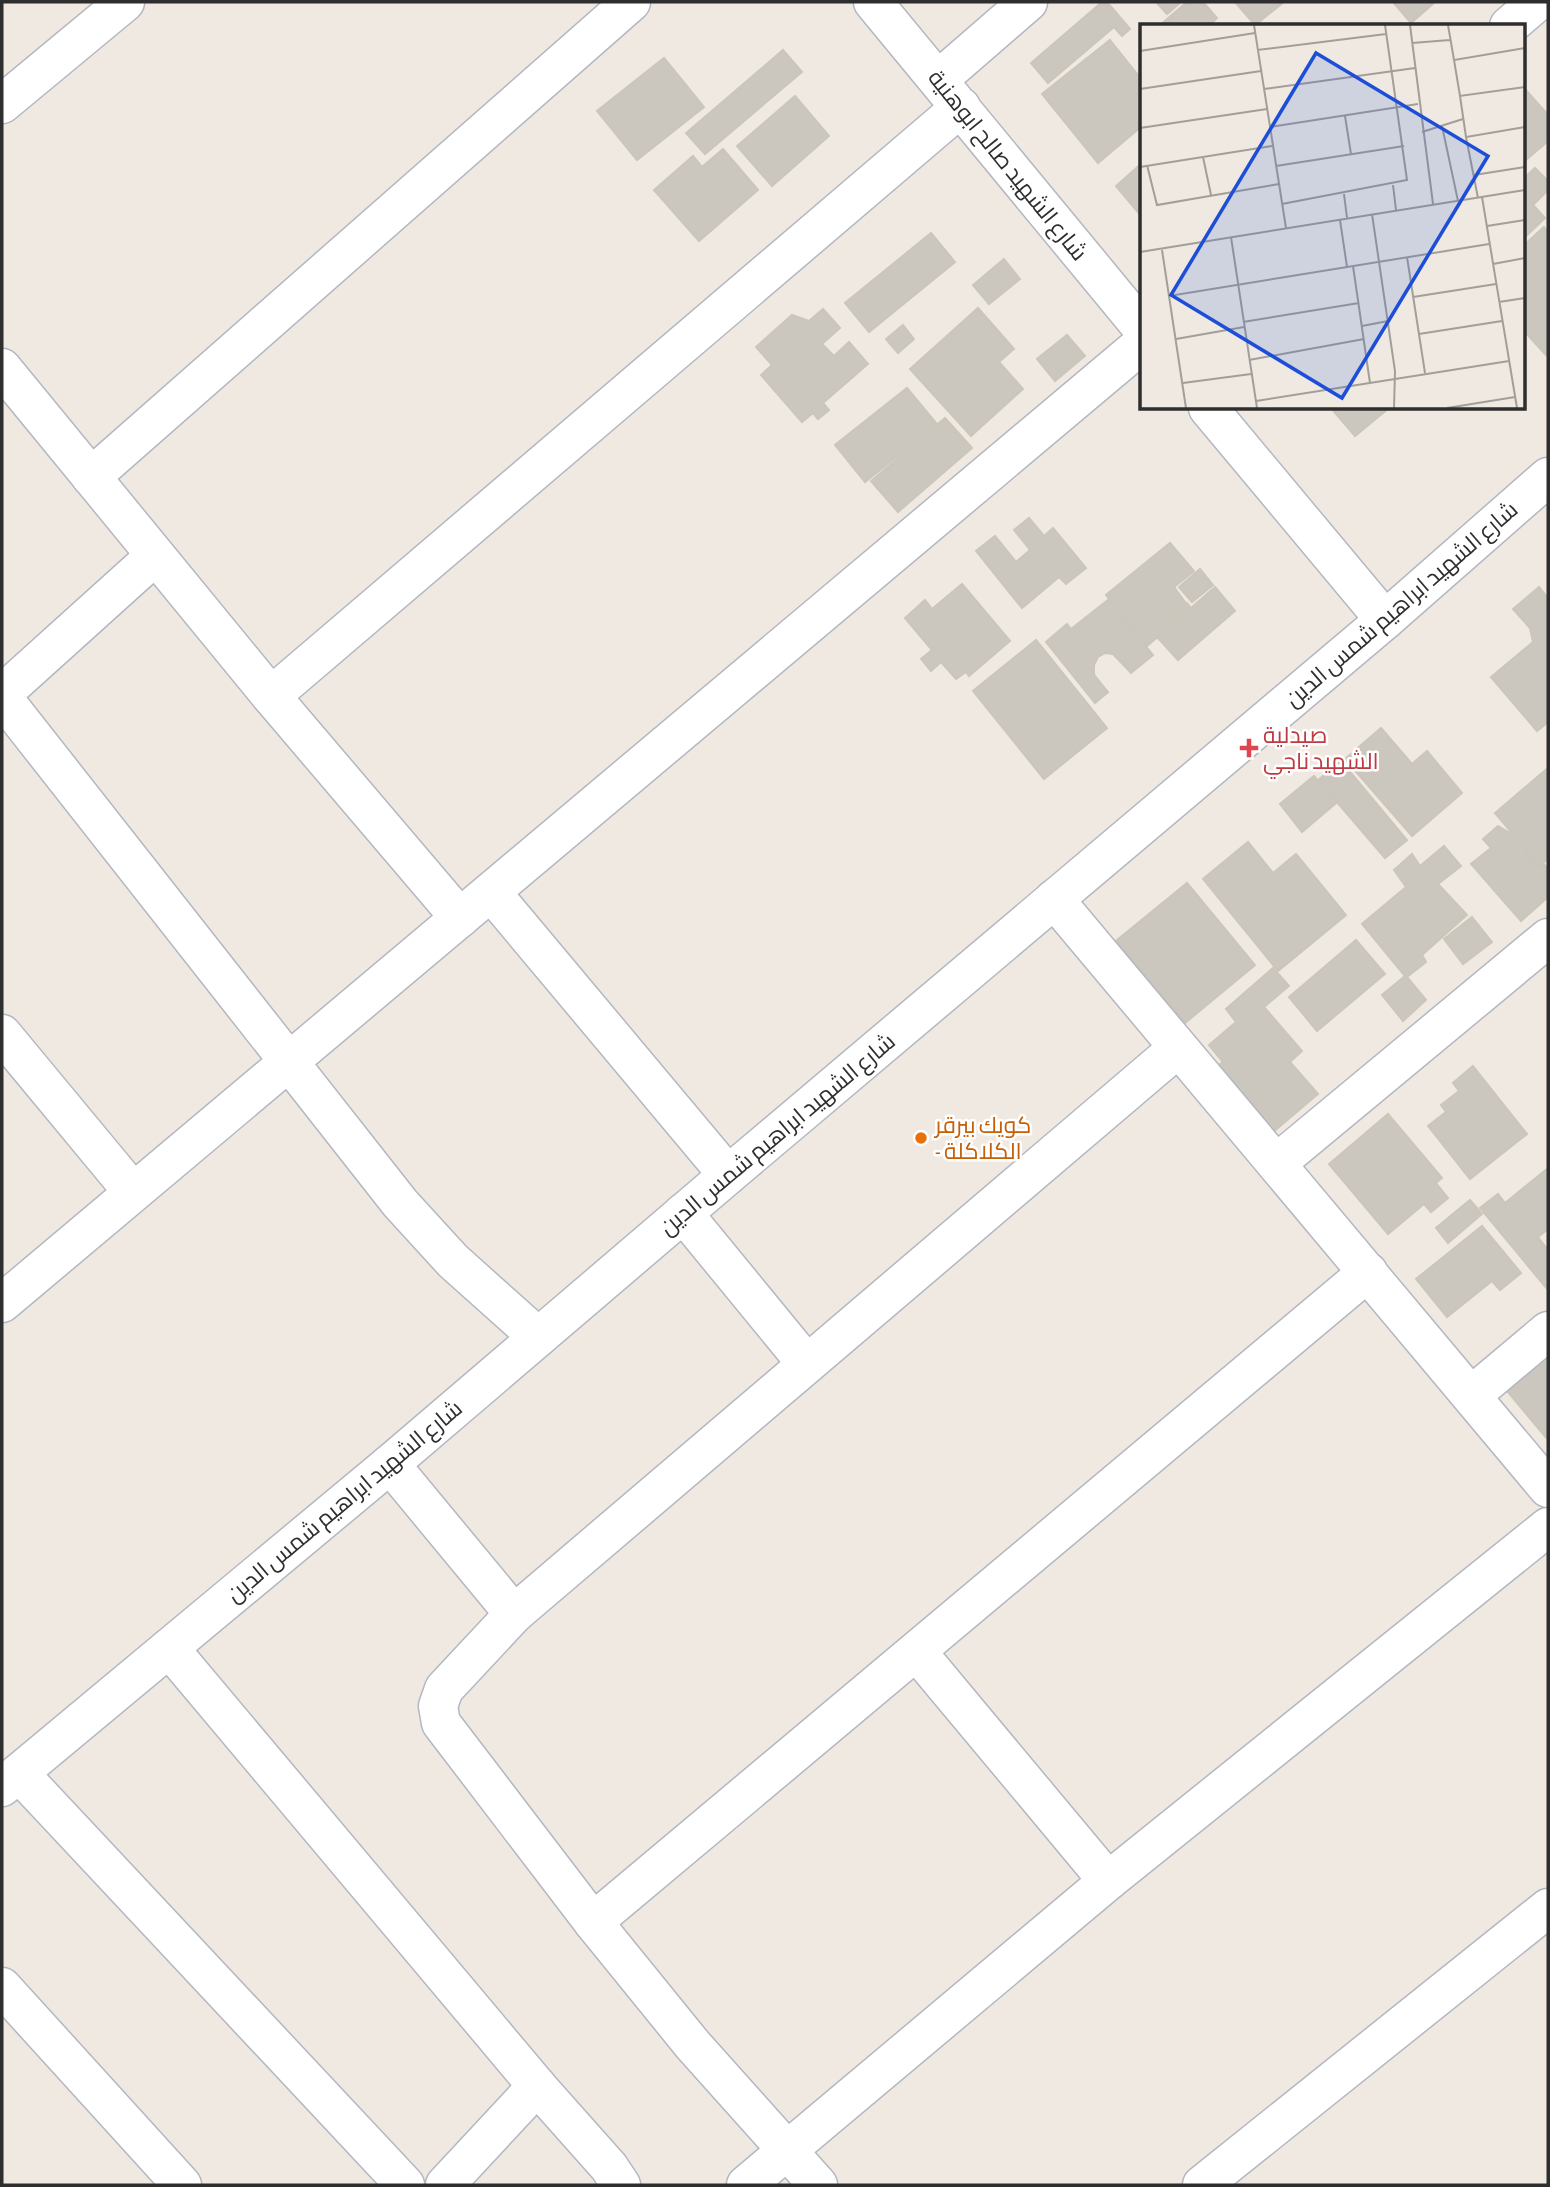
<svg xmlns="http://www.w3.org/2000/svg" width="1550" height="2187" viewBox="0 0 1550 2187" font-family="'Asap Condensed',Cairo,sans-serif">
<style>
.building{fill:#cbc7bf;stroke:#cbc5ba;stroke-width:2}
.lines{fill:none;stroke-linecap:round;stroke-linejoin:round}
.minor-casing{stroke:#b4b7c1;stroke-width:41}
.minor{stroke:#fff;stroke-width:38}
.health-dot{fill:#e0444e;stroke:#fff;stroke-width:2.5}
.food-dot{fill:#e8710a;stroke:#fff;stroke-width:2.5}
.labels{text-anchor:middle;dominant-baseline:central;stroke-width:5;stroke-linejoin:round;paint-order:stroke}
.street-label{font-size:23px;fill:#2e2e2e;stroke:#fff}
.health-label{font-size:23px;fill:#be3a42;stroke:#fff;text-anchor:start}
.food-label{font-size:23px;fill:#c56008;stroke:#fff;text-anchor:start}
.inset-road{fill:none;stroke:#a29e99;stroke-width:2}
.view{fill:#1d4ed8;fill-opacity:0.15;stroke:#1d4ed8;stroke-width:3.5}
.inset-edge{fill:none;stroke:#2e2e2e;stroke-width:3.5}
</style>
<rect width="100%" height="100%" fill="#efe9e1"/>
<g class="building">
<polygon points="1102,2 1107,2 1130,29 1122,36 1114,27 1048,83 1031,63"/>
<polygon points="1156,2 1181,2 1167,14"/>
<polygon points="1187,2 1203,2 1217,18 1209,26 1159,26"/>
<polygon points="1235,2 1284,2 1255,25"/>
<polygon points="1393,2 1435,2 1411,23"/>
<polygon points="1110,40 1142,80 1142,126 1098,163 1042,94"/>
<polygon points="783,50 802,72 705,154 686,133"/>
<polygon points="664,58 704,107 637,160 597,111"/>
<polygon points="1525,89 1548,115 1548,141 1526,160 1524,157"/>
<polygon points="795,96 829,136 772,186 737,146"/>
<polygon points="723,149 758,190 699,241 654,190 693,156 702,167"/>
<polygon points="1142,163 1142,217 1116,186"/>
<polygon points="1535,168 1548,181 1548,190 1533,205 1545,218 1524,238 1524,178"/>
<polygon points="1544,227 1548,232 1548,353 1546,355 1524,331 1524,245"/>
<polygon points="931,233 955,262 869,332 845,303"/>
<polygon points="1004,259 1020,279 989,304 973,285"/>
<polygon points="978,308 1014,349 999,362 1023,389 971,436 910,369"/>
<polygon points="823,309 840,328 822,344 834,356 849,342 868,364 823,403 829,410 818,419 813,413 802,422 761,375 772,365 756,347 792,315 809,321"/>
<polygon points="903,325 914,339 898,353 886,339"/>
<polygon points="1067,335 1085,356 1055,381 1037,359"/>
<polygon points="907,388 937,424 865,482 835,445"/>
<polygon points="1331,408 1389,408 1355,436"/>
<polygon points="945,418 972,448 898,512 871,481"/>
<polygon points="1029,518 1044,536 1053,528 1086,568 1066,584 1059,577 1022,608 976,551 995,536 1016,562 1030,550 1014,530"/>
<polygon points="1170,543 1194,571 1174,587 1185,602 1168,616 1174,623 1147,646 1106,595"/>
<polygon points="1200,569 1213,585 1192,602 1179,587"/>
<polygon points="962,584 1010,641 969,676 966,672 956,679 941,662 931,671 921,659 932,650 905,618 925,600 932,609"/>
<polygon points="1215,587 1235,611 1178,660 1158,638 1175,624 1170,617 1187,603 1191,608"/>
<polygon points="1539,587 1548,598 1548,722 1537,731 1491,677 1533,642 1530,628 1513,609"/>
<polygon points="1108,600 1153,655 1131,673 1113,654 1105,653 1098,657 1094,665 1094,675 1108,692 1095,703 1046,642 1067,624 1071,629"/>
<polygon points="1036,640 1107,728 1044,779 973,691"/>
<polygon points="1381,728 1412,764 1427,751 1462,793 1412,836 1345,759"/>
<polygon points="1341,761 1407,840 1385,858 1318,780"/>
<polygon points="1548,768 1548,858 1540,866 1495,813"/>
<polygon points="1314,776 1336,803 1302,832 1280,804"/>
<polygon points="1498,826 1510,833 1539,867 1544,864 1548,869 1548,897 1521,921 1471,864 1491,848 1483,839"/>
<polygon points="1248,842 1273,873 1296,854 1346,915 1278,971 1203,879"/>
<polygon points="1444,846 1461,866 1438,884 1467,915 1422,955 1426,962 1407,977 1426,1000 1403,1021 1382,995 1405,976 1362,924 1406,887 1394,870 1412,854 1420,866"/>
<polygon points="1187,883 1255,965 1185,1023 1116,941"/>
<polygon points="1472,917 1492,942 1463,964 1444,939"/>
<polygon points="1356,940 1385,974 1317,1031 1289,997"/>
<polygon points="1273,968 1289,986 1264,1007 1302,1051 1290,1062 1318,1094 1273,1132 1217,1066 1223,1062 1209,1045 1236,1022 1226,1009"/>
<polygon points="1473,1066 1527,1134 1470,1179 1428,1126 1446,1112 1441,1105 1459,1091 1453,1083"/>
<polygon points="1388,1114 1442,1178 1436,1183 1448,1198 1431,1212 1424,1204 1388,1234 1329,1164"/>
<polygon points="1548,1168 1548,1229 1538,1237 1548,1250 1548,1290 1480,1208 1498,1194 1505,1203"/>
<polygon points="1470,1200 1482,1214 1448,1243 1436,1228"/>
<polygon points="1482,1226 1521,1273 1500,1290 1492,1281 1447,1317 1416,1279"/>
<polygon points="1548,1355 1548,1440 1508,1392"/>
</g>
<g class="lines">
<defs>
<g id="minor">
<polyline points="873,2 1142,328"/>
<polyline points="1509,26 1537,2"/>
<polyline points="938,80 1028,2"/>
<polyline points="2,104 125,2"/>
<polyline points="2,368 271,696 460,918"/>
<polyline points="1208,408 1385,620"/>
<polyline points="91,477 631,2"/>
<polyline points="2,694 155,556"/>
<polyline points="271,696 961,107"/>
<polyline points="2,697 400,1203 453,1261 538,1337"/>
<polyline points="491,892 728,1175"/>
<polyline points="1054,899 1548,1488"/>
<polyline points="2,1034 133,1192"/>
<polyline points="1277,1163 1548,938"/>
<polyline points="683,1213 806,1363"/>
<polyline points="2,1303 1142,344"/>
<polyline points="1472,1395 1548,1331"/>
<polyline points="390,1464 514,1614"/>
<polyline points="169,1648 537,2086 609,2167 621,2185"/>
<polyline points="917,1652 1108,1881"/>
<polyline points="19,1773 405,2185"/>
<polyline points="2,1787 390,1464 728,1175 1385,620 1548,477"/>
<polyline points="593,1922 1368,1272"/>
<polyline points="2,1987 182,2185"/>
<polyline points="445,2185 537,2086"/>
<polyline points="746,2185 1108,1881 1548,1527"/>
<polyline points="818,2185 692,2044 593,1922 441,1723 438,1706 444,1689 514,1614 1178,1048"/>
<polyline points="1202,2185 1548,1908"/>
</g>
</defs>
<use href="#minor" class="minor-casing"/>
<use href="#minor" class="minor"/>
</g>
<path class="health-dot" d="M1245.5 737.5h7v7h7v7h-7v7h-7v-7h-7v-7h7z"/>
<circle class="food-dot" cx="921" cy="1138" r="7"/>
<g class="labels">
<g class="street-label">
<text transform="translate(1008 165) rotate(51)">شارع الشهيد صالح ابوهنية</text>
<text transform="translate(1401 604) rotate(-41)">شارع الشهيد ابراهيم شمس الدين</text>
<text transform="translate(777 1134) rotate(-40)">شارع الشهيد ابراهيم شمس الدين</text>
<text transform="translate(344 1501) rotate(-40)">شارع الشهيد ابراهيم شمس الدين</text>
</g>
<g class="health-label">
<text x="1263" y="735">صيدلية<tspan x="1263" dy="26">الشهيد ناجي</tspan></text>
</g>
<g class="food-label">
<text x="935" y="1125">كويك بيرقر<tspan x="935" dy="26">- الكلاكلة</tspan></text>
</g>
</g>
<g transform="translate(1140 24)">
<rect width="385" height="385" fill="#efe9e1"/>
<path class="inset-road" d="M114 1 146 204M270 1 293 180M308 1 314 36M272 19 310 16M385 24 314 36 320 72 385 63M117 26 246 10M0 27 115 9M0 65 121 47M124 65 275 44M320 72 326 113M205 92 211 130M302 102 318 177M130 103 278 80M0 104 127 85M282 108 323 95M63 133 71 171M7 141 17 181 139 160M136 142 264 122M0 143 132 122M334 151 385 143M253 161 256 186M204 170 207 194M342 173 377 384M338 174 326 113 385 103M142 180 267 156 245 1M232 190 255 347 254 384M200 196 207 243M347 202 385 196M91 213 117 384M22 226 46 384M0 228 385 166M267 233 285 349M353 240 385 234M213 242 230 359M29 272 349 220M273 273 356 260M359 278 385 274M103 298 219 279M222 302 248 297M279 310 362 297M36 315 104 303M109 336 224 315M43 359 111 350M116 377 369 337M307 384 375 373"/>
<path class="view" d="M176 29 348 132 202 374 31 271Z"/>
<rect width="385" height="385" class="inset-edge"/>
</g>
<rect width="1550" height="2187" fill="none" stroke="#2e2e2e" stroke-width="7"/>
</svg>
